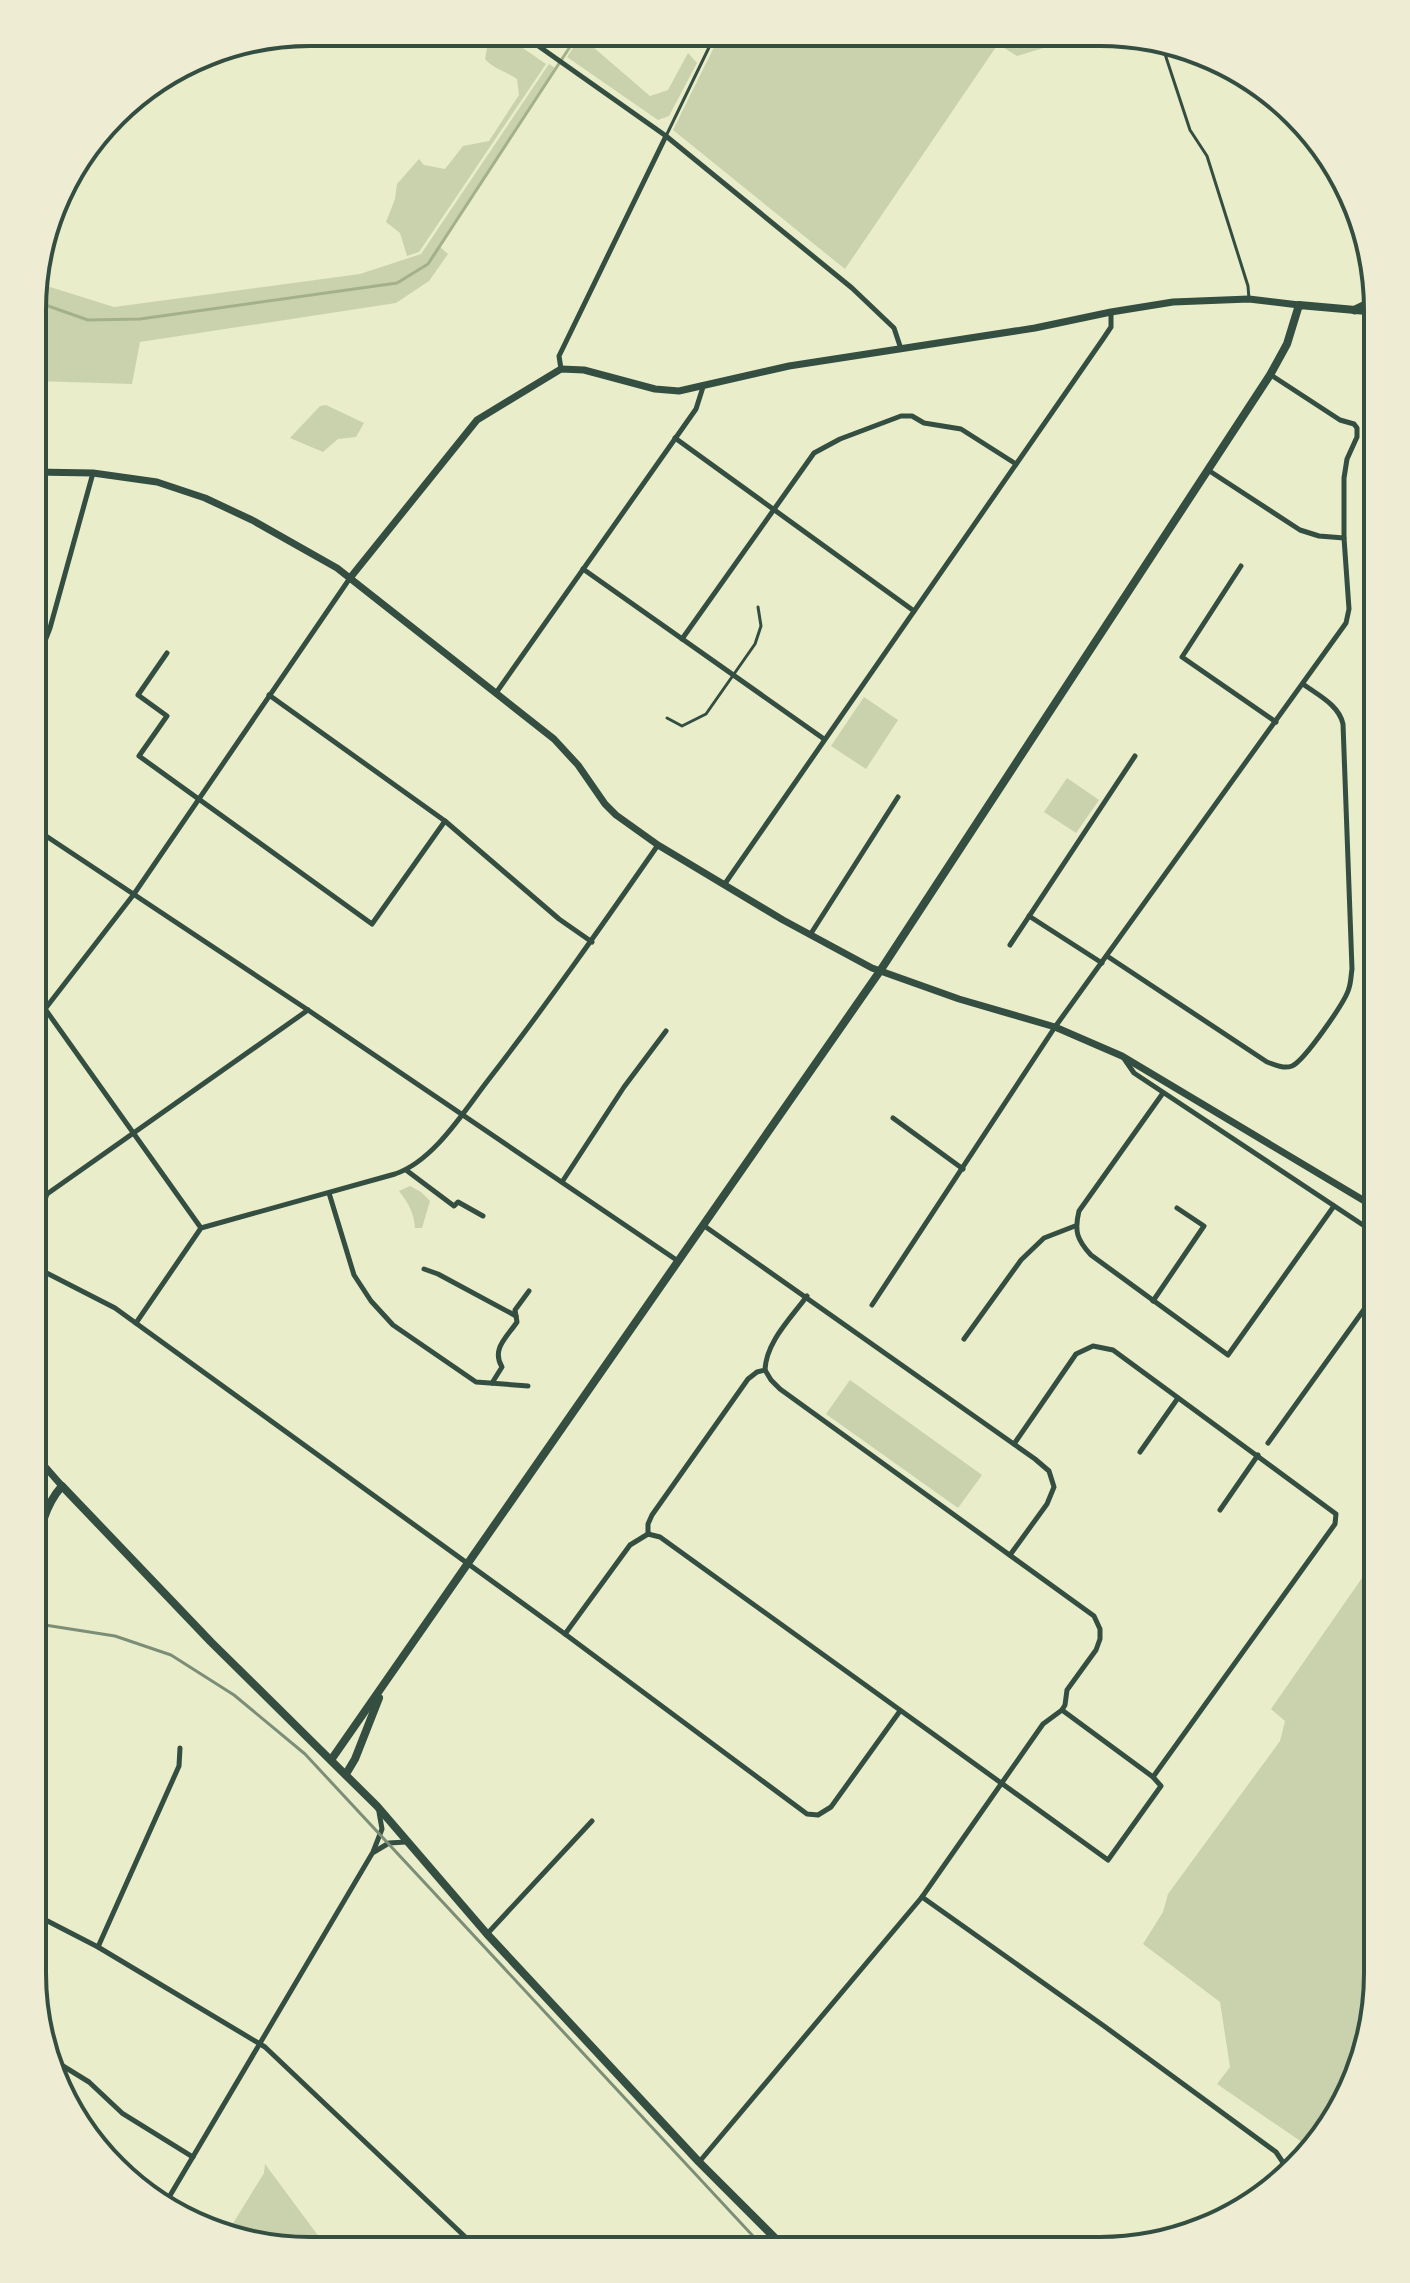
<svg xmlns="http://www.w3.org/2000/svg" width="1410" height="2283" viewBox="0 0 1410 2283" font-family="'IBM Plex Sans',sans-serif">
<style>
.green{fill:#cad2ad}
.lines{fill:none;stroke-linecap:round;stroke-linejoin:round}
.stream{stroke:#a3b18a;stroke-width:3}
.service{stroke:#344e41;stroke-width:3}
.minor{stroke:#344e41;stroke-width:5}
.tertiary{stroke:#344e41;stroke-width:7}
.secondary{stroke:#344e41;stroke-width:8}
.trunk{stroke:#344e41;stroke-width:9}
.rail{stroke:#7c8e77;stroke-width:3}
.rim{fill:none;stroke:#344e41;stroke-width:4}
</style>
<rect width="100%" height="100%" fill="#e9edc9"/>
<g class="green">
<path d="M482 33H501L546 64 419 252 407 256 400 233 386 222 395 199 397 184 419 159 424 165 445 169 463 146 489 141 519 95 517 79C507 72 492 68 485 59L487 48Z"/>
<polygon points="583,33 599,33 593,40 593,47 650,96 668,90 688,53 697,63 669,116 658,120 567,57"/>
<polygon points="721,33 1090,34 1017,56 998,44 845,269 673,130"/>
<polygon points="549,64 555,68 439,246 448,254 429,281 396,303 140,342 132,384 34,381 34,282 114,307 360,274 421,254"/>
<polygon points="326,405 364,423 356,437 338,439 323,452 290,438 320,406"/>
<polygon points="864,697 898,720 866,769 831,746"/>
<polygon points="1067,778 1099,800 1076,833 1044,812"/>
<path d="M410 1186 421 1192 430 1201 422 1228H415C414 1212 408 1203 399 1191Z"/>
<polygon points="850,1380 982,1475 958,1508 826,1414"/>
<polygon points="1378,1555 1377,1992 1357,2079 1321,2142 1312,2149 1217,2084 1230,2067 1220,2002 1143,1944 1163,1912 1168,1894 1280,1741 1285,1721 1271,1709"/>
<polygon points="265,2164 328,2249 274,2249 259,2243 248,2227 242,2236 229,2230 264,2173"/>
</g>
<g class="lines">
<polyline class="stream" points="34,301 88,320 140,319 397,283 428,264 579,33"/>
<g class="service">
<polyline points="1162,45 1190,130 1207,156 1248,286 1249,299"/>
<polyline points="666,136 716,33"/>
<polyline points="667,718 682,726 706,714 755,644 761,626 758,607"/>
</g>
<g class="minor">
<polyline points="520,33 666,136 852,288 894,328 901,349"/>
<polyline points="561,369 559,356 666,136"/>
<polyline points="675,438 914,611"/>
<polyline points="1208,470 1300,530 1319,536 1344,538"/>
<polyline points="1241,566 1182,657 1276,722"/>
<polyline points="583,569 824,739"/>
<polyline points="682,639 814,453 840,439 901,416 912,416 924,423 961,429 1016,464"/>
<polyline points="167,653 138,695 167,716 139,756 372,924 445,821"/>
<polyline points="34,669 50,628 93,473"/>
<polyline points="496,693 696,409 703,387"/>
<polyline points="269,695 445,821 559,919 592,942"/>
<polyline points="34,828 308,1010 678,1261"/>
<polyline points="724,885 1103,339 1111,327 1111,312"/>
<polyline points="1029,916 1102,963"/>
<polyline points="810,935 898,797"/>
<polyline points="1010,945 1135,756"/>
<path d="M1107 956 1267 1062C1275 1065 1284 1069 1292 1066 1304 1061 1346 1001 1349 988 1351 982 1351 975 1352 969L1343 724C1339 705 1318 695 1303 684"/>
<polyline points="33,992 201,1228"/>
<polyline points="33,1021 45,1009 134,894 350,578"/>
<polyline points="1125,1060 1134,1073 1378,1235"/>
<path d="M1163 1093 1079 1211C1074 1231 1077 1240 1091 1255L1228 1355 1334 1206"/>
<polyline points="893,1118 963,1169"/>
<polyline points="406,1170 454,1206 458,1202 483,1216"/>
<polyline points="562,1182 624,1087 666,1031"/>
<polyline points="329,1193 354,1275 371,1301 393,1325 476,1382 528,1386"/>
<polyline points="703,1225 1035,1459 1049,1471 1054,1487 1047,1504 1010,1555"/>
<polyline points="33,1230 47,1194 308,1010"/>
<polyline points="33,1266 115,1308 565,1634 807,1814 818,1815 831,1807 900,1711"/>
<polyline points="424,1269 438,1274 516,1316"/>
<polyline points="1153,1301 1204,1226 1177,1208"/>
<polyline points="872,1305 1055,1027 1346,623 1349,609 1344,538 1344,478 1347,459 1357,437 1357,428 1354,424 1340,420 1271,375"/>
<path d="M136 1323 201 1228 395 1174C434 1161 464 1111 489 1079 548 1003 603 924 658 845"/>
<polyline points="964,1339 1021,1260 1044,1238 1075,1226"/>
<path d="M492 1383 502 1367C491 1349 507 1337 517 1322L515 1310 529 1291"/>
<polyline points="1268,1443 1378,1290"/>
<polyline points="1140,1452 1178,1398"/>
<polyline points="1220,1510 1258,1455"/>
<polyline points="648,1534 660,1537 1108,1860 1161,1786 1153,1777 1335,1524 1336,1514 1113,1350 1093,1346 1076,1354 1014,1444"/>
<path d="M648 1534V1524L652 1515 748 1379 757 1372 765 1370C766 1342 791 1318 807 1296"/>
<polyline points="565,1634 630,1545 648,1534"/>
<polyline points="1062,1710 1153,1777"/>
<polyline points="374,1852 389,1843 406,1842"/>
<polyline points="922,1897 1104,2026 1276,2152 1284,2164 1284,2171"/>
<polyline points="32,1913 98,1947 265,2047 478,2249"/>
<polyline points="487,1934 592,1821"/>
<polyline points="98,1947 179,1766 180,1748"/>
<polyline points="63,2066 89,2082 122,2113 193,2157"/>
<polyline points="700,2161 922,1897 1043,1724 1062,1710 1065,1705 1067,1690 1096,1650 1100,1639 1100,1629 1094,1616 780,1389 771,1380 765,1370"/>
<polyline points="165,2204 373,1852 382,1829 379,1812"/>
</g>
<g class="tertiary">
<polyline points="34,472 93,473 157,482 205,498 252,520 337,568 554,739 578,765 605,804 616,815 658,845 783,920 872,968 959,999 1055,1027 1122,1056 1378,1209"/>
<polyline points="350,578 477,420 561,369 584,370 655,389 679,391 789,366 1035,328 1111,312 1173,302 1249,299 1299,305"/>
<polyline points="33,1453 62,1486"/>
</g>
<g class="secondary">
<path d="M33 1572C39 1540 40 1511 62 1486L211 1642 377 1806 487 1934 699 2162 787 2250"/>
<polyline points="331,1760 880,971 1270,375 1287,344 1299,305 1378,312"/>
<polyline points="346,1774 355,1759 379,1698"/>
</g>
<polyline class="trunk" points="1355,310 1376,300"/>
<polyline class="rail" points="32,1623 115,1636 171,1655 234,1695 305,1754 766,2250"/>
</g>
<path d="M0 0H1410V2283H0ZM310 46H1100A264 264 0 0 1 1364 310V1973A264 264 0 0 1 1100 2237H310A264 264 0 0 1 46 1973V310A264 264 0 0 1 310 46Z" fill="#eeecd3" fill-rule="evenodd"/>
<path class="rim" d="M310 46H1100A264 264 0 0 1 1364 310V1973A264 264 0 0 1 1100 2237H310A264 264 0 0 1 46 1973V310A264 264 0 0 1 310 46Z"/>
</svg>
